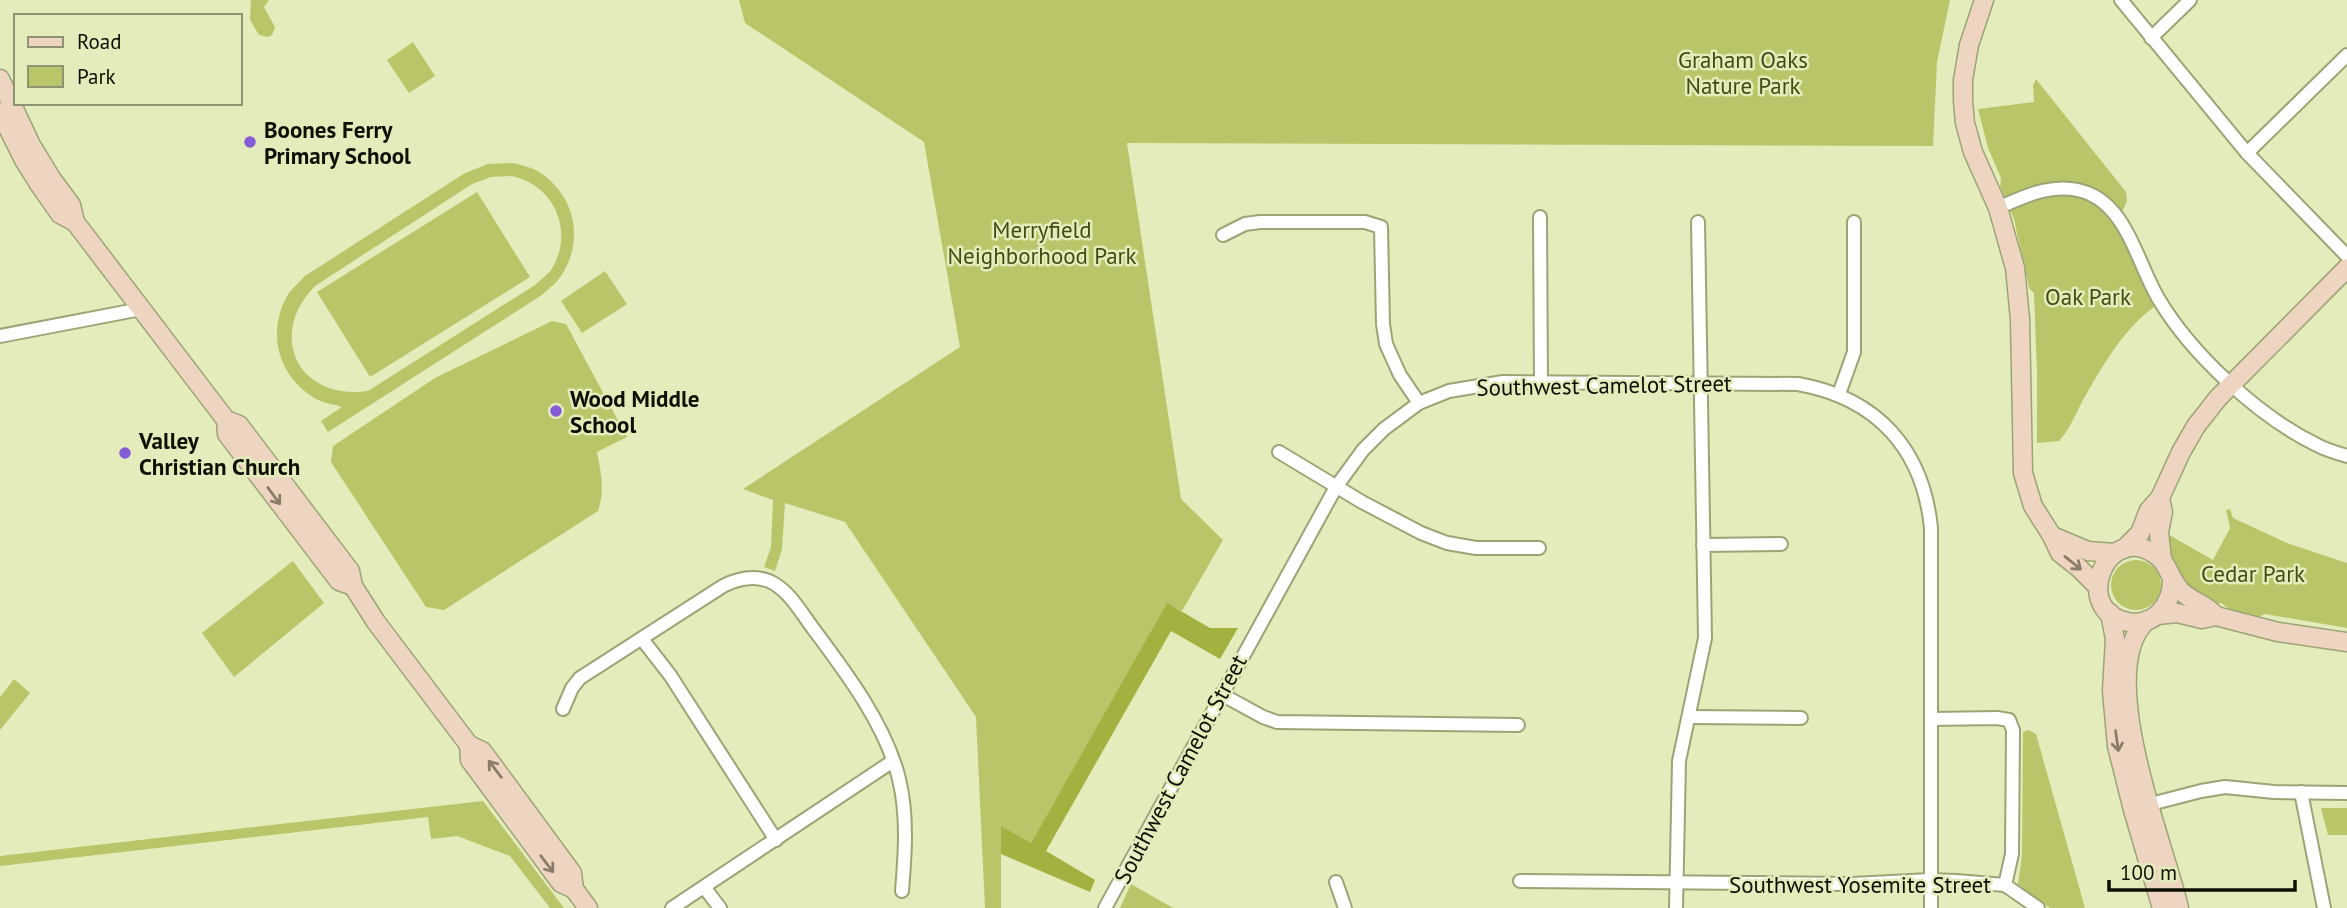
<svg xmlns="http://www.w3.org/2000/svg" width="2347" height="908" viewBox="0 0 2347 908" font-family="'PT Sans',sans-serif">
<style>
.green{fill:#bac56a;fill-rule:evenodd}
.forest{fill:#a4b141}
.lines{fill:none;stroke-linecap:round;stroke-linejoin:round}
.street-casing{stroke:#9ca475;stroke-width:16}
.secondary-casing{stroke:#9ca475;stroke-width:21}
.street{stroke:#fff;stroke-width:12}
.secondary{stroke:#eed5c1;stroke-width:18}
.oneway{stroke:#897c6b}
.poi-dot{fill:#845cd7;stroke:#e4ecbb;stroke-width:2.5}
.labels{text-anchor:middle;dominant-baseline:central;stroke-width:5;stroke-linejoin:round;paint-order:stroke}
.park-label{font-size:23px;fill:#454b10;stroke:#e4ecbb}
.poi-label{font-size:23px;font-weight:bold;fill:#0e1002;stroke:#e4ecbb;text-anchor:start}
.street-label{font-size:23px;fill:#0e1002;stroke:#e4ecbb}
</style>
<rect width="100%" height="100%" fill="#e4ecbb"/>
<g class="green">
<polygon points="251,0 269,0 264,7 275,27 272,35 268,37 259,35 250,20"/>
<polygon points="739,0 1950,0 1937,62 1933,146 1127,143 1181,499 1223,540 1182,611 1167,604 1031,843 1001,827 1001,908 985,908 976,717 845,522 785,503 782,549 775,571 764,567 771,547 773,500 743,489 960,347 924,142 745,23"/>
<polygon points="413,42 435,76 409,93 387,60"/>
<path d="M2036 79 2126 192 2127 201 2116 226 2154 307C2126 327 2104 363 2087 393 2077 409 2072 427 2059 441L2037 443V373L2034 293 2029 288 2014 219 2000 186 2001 178 1988 148 1978 109 2034 102 2033 85Z"/>
<path d="M513 163C521 165 531 167 539 172 575 195 585 240 561 276 556 284 548 289 542 295L328 432 321 421 342 407C333 404 323 403 316 399 279 378 266 334 287 296 291 289 299 283 305 276L465 173 488 164ZM512 176C518 178 526 180 532 184 562 202 570 241 551 270 547 275 540 280 535 285L368 391C299 401 266 336 315 286L472 184 491 177Z"/>
<polygon points="477,192 530,277 370,377 317,292"/>
<polygon points="605,271 627,304 582,333 561,301"/>
<path d="M552 321 566 324 627 437 597 452C601 473 605 490 598 511L444 610 426 607 331 462 333 446 435 378Z"/>
<polygon points="2230,509 2233,518 2287,543 2347,563 2347,628 2265,614 2258,617 2231,610 2221,603 2215,604 2187,590 2166,548 2164,532 2213,560 2230,528 2226,510"/>
<circle cx="2136" cy="585" r="25"/>
<polygon points="293,561 324,603 234,677 202,633"/>
<polygon points="14,679 30,693 0,730 0,697"/>
<polygon points="2029,730 2036,734 2085,908 2050,908 2018,884 2022,855 2023,732"/>
<polygon points="483,801 564,908 550,908 510,856 457,836 431,839 428,817 0,866 0,856"/>
<polygon points="2321,808 2347,808 2347,835 2328,835"/>
<polygon points="1131,884 1173,908 1120,908"/>
</g>
<polygon class="forest" points="1167,603 1210,628 1238,628 1220,659 1171,631 1046,851 1095,880 1090,892 1001,854 1001,826 1031,843"/>
<g class="lines">
<defs>
<g id="street">
<polyline points="2121,0 2247,153 2347,256"/>
<polyline points="2151,38 2190,0"/>
<polyline points="2247,153 2347,55"/>
<path d="M1998 208C2026 195 2059 180 2090 194 2128 211 2138 264 2158 298 2191 354 2259 417 2317 445 2326 450 2337 453 2347 456"/>
<polyline points="1540,217 1541,382"/>
<polyline points="1223,235 1245,224 1260,222 1365,222 1381,227 1383,324 1386,344 1400,375 1419,403"/>
<polyline points="0,336 141,309"/>
<polyline points="1839,394 1854,352 1854,222"/>
<polyline points="1279,452 1362,502 1421,533 1447,543 1476,548 1539,548"/>
<polyline points="1703,545 1781,544"/>
<polyline points="642,639 670,675 776,840"/>
<polyline points="1221,694 1263,717 1277,722 1518,725"/>
<path d="M563 709 572 688 580 678 723 586C737 579 753 575 769 581 789 590 800 611 812 627 845 671 886 725 899 779 908 816 905 854 902 891"/>
<polyline points="1689,717 1801,718"/>
<polyline points="1932,719 1997,718 2009,720 2013,730 2012,854 2005,885"/>
<polyline points="2301,792 2324,908"/>
<polyline points="2143,806 2201,791 2225,787 2274,792 2347,793"/>
<polyline points="1520,881 1852,884 1930,880 1956,881 2005,885 2038,908"/>
<polyline points="1336,882 1345,908"/>
<polyline points="704,887 720,908"/>
<polyline points="672,908 893,761"/>
<path d="M1105 908 1336 487 1363 450 1384 429 1419 403 1449 391 1503 382 1798 384C1877 398 1923 449 1931 528V908"/>
<polyline points="1676,908 1679,761 1705,638 1698,222"/>
</g>
<g id="secondary">
<polyline points="1984,0 1969,45 1963,80 1963,101 1965,123 1973,152 1998,208 2015,268 2020,319 2023,473 2033,506 2052,536 2060,553 2079,568 2098,587"/>
<polyline points="0,79 31,145 51,178 71,205 75,222 226,420 239,425 350,571 353,586 376,622 469,745 482,751 494,767 572,873 574,889 588,908"/>
<polyline points="0,112 24,160 39,184 60,214 75,222"/>
<polyline points="226,420 227,434 339,581 353,586"/>
<polyline points="2052,536 2088,551 2115,553"/>
<polyline points="2124,549 2140,533 2149,510 2160,498"/>
<polyline points="2162,559 2159,532 2163,512 2160,498 2181,452 2196,426 2218,398 2347,268"/>
<path d="M2172 580C2172 605 2154 627 2128 622 2071 612 2105 523 2153 553 2169 562 2169 579 2181 591 2192 602 2206 604 2216 616"/>
<polyline points="2110,613 2115,639 2112,691 2117,746 2133,810 2162,908"/>
<polyline points="2157,615 2177,613 2202,619 2216,616 2278,632 2347,642"/>
<path d="M2147 620C2092 670 2165 845 2179 908"/>
<polyline points="469,745 470,760 561,883 574,889"/>
</g>
</defs>
<use href="#street" class="street-casing"/>
<use href="#secondary" class="secondary-casing"/>
<use href="#street" class="street"/>
<use href="#secondary" class="secondary"/>
</g>
<defs><path id="oneway-shaft" d="M-6 0H5M1.5-3L5.5 0L1.5 3" fill="none" stroke-width="1.6" stroke-linecap="round" stroke-linejoin="round" transform="scale(1.75)"/></defs>
<g class="oneway">
<use href="#oneway-shaft" transform="translate(274 496) rotate(54)"/>
<use href="#oneway-shaft" transform="translate(2073 563) rotate(39)"/>
<use href="#oneway-shaft" transform="translate(2117 741) rotate(82)"/>
<use href="#oneway-shaft" transform="translate(495 769) rotate(-127)"/>
<use href="#oneway-shaft" transform="translate(547 864) rotate(53)"/>
</g>
<g class="poi-dot">
<circle cx="250" cy="142" r="7"/>
<circle cx="556" cy="411" r="7"/>
<circle cx="125" cy="453" r="7"/>
</g>
<g class="labels">
<g class="park-label">
<text x="1743" y="59">Graham Oaks<tspan x="1743" dy="26">Nature Park</tspan></text>
<text x="1042" y="229">Merryfield<tspan x="1042" dy="26">Neighborhood Park</tspan></text>
<text x="2088" y="296">Oak Park</text>
<text x="2253" y="573">Cedar Park</text>
</g>
<g class="poi-label">
<text x="264" y="129">Boones Ferry<tspan x="264" dy="26">Primary School</tspan></text>
<text x="570" y="398">Wood Middle<tspan x="570" dy="26">School</tspan></text>
<text x="139" y="440">Valley<tspan x="139" dy="26">Christian Church</tspan></text>
</g>
<g class="street-label">
<text transform="translate(1604 385) rotate(-1)">Southwest Camelot Street</text>
<text transform="translate(1180 769) rotate(-62)">Southwest Camelot Street</text>
<text x="1860" y="884">Southwest Yosemite Street</text>
</g>
</g>
<rect x="14" y="14" width="228" height="91" fill="#e4ecbb" stroke="#8e9471" stroke-width="2"/>
<rect x="28" y="37" width="35" height="10" fill="#eed5c1" stroke="#8e9471" stroke-width="2"/>
<text x="77" y="49" font-size="21" fill="#0e1002">Road</text>
<rect x="28" y="66" width="35" height="21" fill="#bac56a" stroke="#8e9471" stroke-width="2"/>
<text x="77" y="84" font-size="21" fill="#0e1002">Park</text>
<path d="M2109 880v10h186v-10" fill="none" stroke="#0e1002" stroke-width="3.5"/>
<text x="2120" y="880" font-size="21" fill="#0e1002" stroke="#e4ecbb" stroke-width="5" paint-order="stroke">100 m</text>
</svg>
